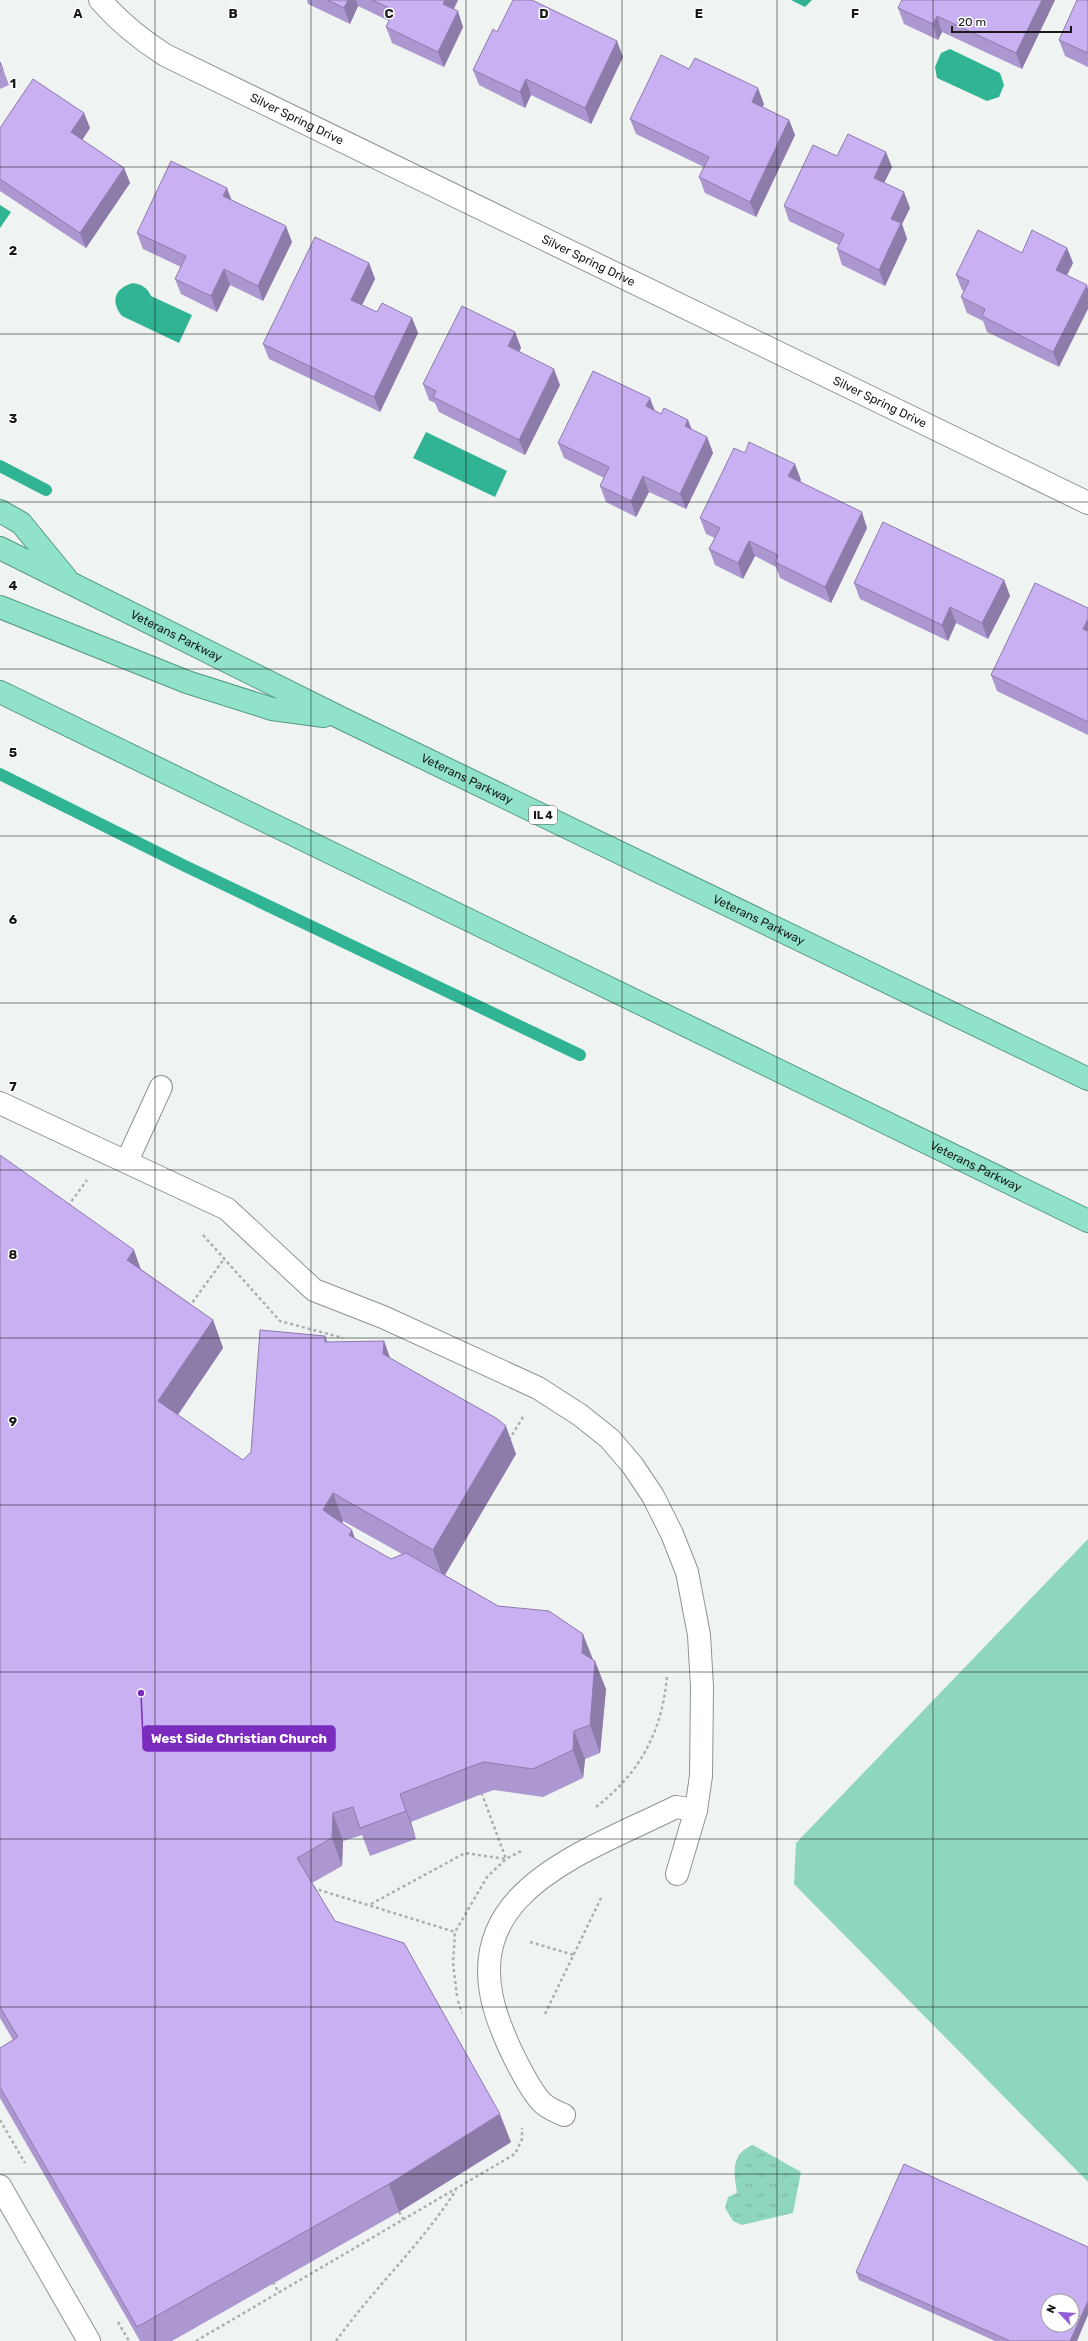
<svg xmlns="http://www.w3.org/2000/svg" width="1088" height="2341" viewBox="0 0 1088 2341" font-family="Rubik,sans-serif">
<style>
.grass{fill:#8ed6bf}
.park{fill:url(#park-tufts)}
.water{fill:#30b493}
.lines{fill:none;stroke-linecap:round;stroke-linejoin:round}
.stream{stroke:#30b493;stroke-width:12}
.service-casing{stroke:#8f9492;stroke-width:24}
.minor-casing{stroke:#8f9492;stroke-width:24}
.trunk-casing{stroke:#539883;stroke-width:24}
.path{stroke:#abafae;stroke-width:2.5;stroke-dasharray:3 3;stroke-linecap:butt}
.service{stroke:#fff;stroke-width:22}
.minor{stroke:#fff;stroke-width:22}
.trunk{stroke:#90e3ca;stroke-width:22}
.wall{fill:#ad97d1;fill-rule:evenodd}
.shaded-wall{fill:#8d7baa}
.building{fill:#c9b0f3;stroke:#8d7baa;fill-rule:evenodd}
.grid{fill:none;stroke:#171918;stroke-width:1;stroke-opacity:0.55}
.labels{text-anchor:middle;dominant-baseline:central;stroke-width:3;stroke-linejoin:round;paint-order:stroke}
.shield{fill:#fff;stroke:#5d5e5d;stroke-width:1}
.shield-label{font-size:11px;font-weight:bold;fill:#171918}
.street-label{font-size:12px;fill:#171918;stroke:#fff}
.grid-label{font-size:13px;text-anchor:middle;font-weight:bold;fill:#171918;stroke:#fff;stroke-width:3;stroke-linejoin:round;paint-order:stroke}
.leader{fill:none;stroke:#7b2cbf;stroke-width:1.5}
.callout-dot{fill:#7b2cbf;stroke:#fff;stroke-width:1.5}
.callout{fill:#7b2cbf;stroke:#7b2cbf;stroke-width:1.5}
.callout-label{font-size:13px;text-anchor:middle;font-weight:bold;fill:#fff}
</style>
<defs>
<pattern id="park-tufts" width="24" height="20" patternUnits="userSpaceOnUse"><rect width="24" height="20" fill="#8ed6bf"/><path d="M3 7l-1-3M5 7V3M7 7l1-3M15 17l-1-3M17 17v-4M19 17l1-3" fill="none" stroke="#7ab7a3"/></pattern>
</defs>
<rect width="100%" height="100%" fill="#eff4f2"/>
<polygon class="grass" points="1088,1539 1088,2182 794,1884 796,1843"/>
<path class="park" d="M753 2145 801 2172 793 2213 742 2225 733 2221 725 2208 728 2197 737 2193C734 2174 730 2154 753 2145Z"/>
<g class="water">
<polygon points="791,0 812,0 805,7"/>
<polygon points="950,49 1000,73 1004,85 999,97 987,101 937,78 935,67 941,53"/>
<polygon points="0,205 11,212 0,228"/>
<path d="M133 283C142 285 147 287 151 296L192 315 179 343 122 316C110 301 115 288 133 283Z"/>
<polygon points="426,432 507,471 495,497 413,458"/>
</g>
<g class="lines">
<g class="stream">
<polyline points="0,466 46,490"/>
<polyline points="0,774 185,866 580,1055"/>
</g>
<defs>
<g id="service">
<polyline points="0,1103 227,1209 314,1290 383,1317 538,1388 580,1415 610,1439 633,1466 653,1496 672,1534 687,1572 699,1635 702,1687 701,1776 696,1810 677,1874"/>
<polyline points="127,1161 161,1087"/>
<path d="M564 2115C557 2112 550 2109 545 2105 532 2096 509 2048 503 2032 445 1895 579 1855 676 1807L696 1810"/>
<polyline points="0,2186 89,2341"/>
</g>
<g id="minor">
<path id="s1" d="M100 0C120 23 140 39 165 55L1088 503"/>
</g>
<g id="trunk">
<polyline points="0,511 21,523 66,578"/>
<path id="s2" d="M0 548 341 718 1088 1079"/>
<polyline points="0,607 187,682 272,709 324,716"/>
<path id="s3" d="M0 692 1088 1221"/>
</g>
</defs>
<use href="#service" class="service-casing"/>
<use href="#minor" class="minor-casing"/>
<use href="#trunk" class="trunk-casing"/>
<g class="path">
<polyline points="68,1206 87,1180"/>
<polyline points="203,1235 280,1321 343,1338"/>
<polyline points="189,1307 224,1259"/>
<polyline points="509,1440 523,1417"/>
<path d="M596 1807C640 1773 662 1732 667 1676"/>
<polyline points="313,1888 455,1932"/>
<polyline points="371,1904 465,1853 506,1859 482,1794"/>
<polyline points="530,1942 574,1955"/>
<polyline points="457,1996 453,1963 455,1932 487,1877 506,1859 521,1851"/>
<polyline points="458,2001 462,2013"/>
<polyline points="545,2014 601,1898"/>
<polyline points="0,2120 25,2163"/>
<polyline points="399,2212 403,2219"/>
<polyline points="273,2282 279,2293"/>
<polyline points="118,2322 129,2341"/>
<polyline points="196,2341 515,2154 522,2139 522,2128"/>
<path d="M336 2341C373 2289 421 2245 456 2190"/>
</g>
<use href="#service" class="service"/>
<use href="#minor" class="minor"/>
<use href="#trunk" class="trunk"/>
</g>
<g class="wall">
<polygon points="307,0 458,0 454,9 463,27 444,67 392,43 386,27 389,21 358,6 350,24 308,4"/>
<polygon points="1055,0 1022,69 942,32 938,40 904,24 898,8"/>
<polygon points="1088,0 1088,67 1065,56 1059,40"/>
<polygon points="497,32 623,57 591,124 531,95 525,108 479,85 473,70"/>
<polygon points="0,62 3,69 9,85 0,89"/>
<polygon points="764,104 762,107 789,120 795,135 756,217 705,193 699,177 704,167 636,134 630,119"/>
<polygon points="84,113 90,128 82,140 124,168 130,183 86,248 0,191 0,128"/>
<polygon points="837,156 892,167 884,183 910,208 902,224 907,239 885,286 842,265 837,249 839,245 789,221 784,206"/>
<polygon points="232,200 292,242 263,301 230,285 217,312 181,294 175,279 181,267 143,249 137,233"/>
<polygon points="1067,248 1073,263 1067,275 1059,367 987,332 983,321 967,313 961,297 964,291 962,290 956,275 1022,253"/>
<polygon points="369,263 375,279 362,305 377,312 412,318 418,333 380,412 269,359 263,344"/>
<polygon points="515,332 521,348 519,351 560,385 525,455 439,412 435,403 429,400 423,384"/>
<polygon points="654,410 661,414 688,420 692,430 707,437 713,453 686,509 649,492 636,517 606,502 600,486 604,478 564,458 558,443"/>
<polygon points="801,480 800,482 867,528 831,603 780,578 776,567 755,556 743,579 715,565 709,549 715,538 706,534 700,518"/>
<polygon points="1004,580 1010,596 988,639 956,623 948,641 860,599 854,583"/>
<polygon points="1088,608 1088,735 997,691 991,675"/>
<path d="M0 1155 141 1269 213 1320 223 1348 178 1415 243 1460 251 1452 325 1336 327 1342 384 1341 390 1358 516 1454 445 1575 498 1606 593 1660 606 1689 600 1753 585 1759 583 1778 543 1797 494 1790 482 1794 411 1822 416 1839 370 1856 362 1835 343 1841 342 1866 312 1883 335 1921 511 2142 399 2212 172 2341H140L0 2098V2048L13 2040 0 2018ZM343 1521 402 1554 391 1559 354 1538 342 1524Z"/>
<polygon points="856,2272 1077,2341 995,2341 859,2280"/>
</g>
<g class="shaded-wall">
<polygon points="348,0 356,0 358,6 350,24 344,8"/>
<polygon points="445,0 458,0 448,20 443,4"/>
<polygon points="1042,0 1055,0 1022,69 1016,53"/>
<polygon points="458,11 463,27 444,67 438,52"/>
<polygon points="937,16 942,32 938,40 933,24"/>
<polygon points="617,41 623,57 591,124 585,108"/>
<polygon points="526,79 531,95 525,108 520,92"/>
<polygon points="758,88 764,104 758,117 752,102"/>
<polygon points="84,113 90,128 77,148 71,132"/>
<polygon points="789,120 795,135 756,217 750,202"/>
<polygon points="886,152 892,167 879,193 874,178"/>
<polygon points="124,168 130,183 86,248 80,233"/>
<polygon points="227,188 233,204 223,196"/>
<polygon points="904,192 910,208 902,224 907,239 885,286 879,270 891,219"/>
<polygon points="286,226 292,242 263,301 258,286"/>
<polygon points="1067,248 1073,263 1062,285 1056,270"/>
<polygon points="369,263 375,279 357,315 351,300"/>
<polygon points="224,269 230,285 217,312 211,296"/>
<polygon points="1087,285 1088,289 1088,309 1059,367 1053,352"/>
<polygon points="412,318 418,333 380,412 374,397"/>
<polygon points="515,332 521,348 514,362 508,346"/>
<polygon points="554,369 560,385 525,455 519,440"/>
<polygon points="650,398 656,414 646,406"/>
<polygon points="688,420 694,436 685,426"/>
<polygon points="707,437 713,453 686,509 680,494"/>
<polygon points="795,464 801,480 794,492 788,476"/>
<polygon points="643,476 649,492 636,517 631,501"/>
<polygon points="862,512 867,528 831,603 825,587"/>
<polygon points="749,541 755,556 743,579 738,563"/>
<polygon points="1004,580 1010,596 988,639 982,623"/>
<polygon points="950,607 956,623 948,641 942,625"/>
<polygon points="1088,619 1088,642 1083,629"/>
<polygon points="134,1250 144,1278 127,1260"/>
<polygon points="213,1320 223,1348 168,1429 158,1401"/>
<polygon points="325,1336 335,1364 325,1342"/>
<polygon points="384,1341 394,1369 383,1354"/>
<polygon points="506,1426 516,1454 443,1578 433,1550"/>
<polygon points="333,1493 343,1521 333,1538 323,1510"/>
<polygon points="352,1530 362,1559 349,1535"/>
<polygon points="583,1634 594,1662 582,1653"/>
<polygon points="595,1661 606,1689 600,1753 590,1725"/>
<polygon points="574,1731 585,1759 583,1778 573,1750"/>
<polygon points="400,1794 411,1822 416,1839 406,1811"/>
<polygon points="333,1813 343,1841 342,1866 332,1838"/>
<polygon points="500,2114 511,2142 399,2212 389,2184"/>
<polygon points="1088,2301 1088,2315 1077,2341 1070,2341"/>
</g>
<g class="building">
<polygon points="327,0 348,0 344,8"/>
<polygon points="372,0 445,0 443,4 458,11 438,52 386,27 394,10"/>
<polygon points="513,0 532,0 617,41 585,108 526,79 520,92 473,70 493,29 497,32"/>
<polygon points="902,0 1042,0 1016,53 937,16 933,24 898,8"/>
<polygon points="1077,0 1088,0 1088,53 1059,40"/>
<polygon points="661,55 689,69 695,58 758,88 752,102 789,120 750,202 699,177 709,157 630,119"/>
<polygon points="0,62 3,69 0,71"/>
<polygon points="33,79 84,113 71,132 124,168 80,233 0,179 0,128"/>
<polygon points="848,134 886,152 874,178 904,192 891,219 901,223 879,270 837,249 844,234 784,206 813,145 837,156"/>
<polygon points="171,161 227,188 223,196 286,226 258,286 224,269 211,296 175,279 186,256 137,233"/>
<polygon points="978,230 1022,253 1032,230 1067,248 1056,270 1087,285 1053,352 982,316 985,309 961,297 969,281 956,275"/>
<polygon points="315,237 369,263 351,300 377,312 382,303 412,318 374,397 263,344"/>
<polygon points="462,306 515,332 508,346 554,369 519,440 433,397 436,391 423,384"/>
<polygon points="593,371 650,398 646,406 661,414 664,408 688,420 685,426 707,437 680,494 643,476 631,501 600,486 609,467 558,443"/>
<polygon points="749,442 795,464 788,476 862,512 825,587 775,562 778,555 749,541 738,563 709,549 720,528 700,518 734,448 745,453"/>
<polygon points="883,522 1004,580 982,623 950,607 942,625 854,583"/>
<polygon points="1035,583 1088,608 1088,619 1083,629 1088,631 1088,722 991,675"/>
<polygon points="0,1155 134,1250 127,1260 213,1320 158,1401 243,1460 251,1452 260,1330 325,1336 325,1342 384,1341 383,1354 496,1418 506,1426 433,1550 333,1493 323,1510 352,1530 349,1535 391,1559 406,1553 498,1606 549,1611 583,1634 582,1653 595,1661 590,1725 574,1731 573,1750 533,1769 484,1762 472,1766 400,1794 406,1811 360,1828 353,1807 333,1813 332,1838 297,1858 335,1921 404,1943 500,2114 389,2184 137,2327 0,2087 0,2048 18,2037 0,2007"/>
<path d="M904 2164 1088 2247V2301L1070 2341H1010L856 2272ZM1048 2301H1072V2325H1048Z"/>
</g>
<path class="grid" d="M155 0V2341M311 0V2341M466 0V2341M622 0V2341M777 0V2341M933 0V2341M0 167H1088M0 334H1088M0 502H1088M0 669H1088M0 836H1088M0 1003H1088M0 1170H1088M0 1338H1088M0 1505H1088M0 1672H1088M0 1839H1088M0 2007H1088M0 2174H1088"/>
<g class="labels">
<rect class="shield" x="529" y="806" width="28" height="18" rx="3"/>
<g class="shield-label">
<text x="543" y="815">IL 4</text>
</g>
<g class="street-label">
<text stroke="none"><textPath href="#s1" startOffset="232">Silver Spring Drive</textPath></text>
<text stroke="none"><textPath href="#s1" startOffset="556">Silver Spring Drive</textPath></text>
<text stroke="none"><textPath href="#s1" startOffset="880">Silver Spring Drive</textPath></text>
<text stroke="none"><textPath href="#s2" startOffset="197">Veterans Parkway</textPath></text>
<text stroke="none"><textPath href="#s2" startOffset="521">Veterans Parkway</textPath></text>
<text stroke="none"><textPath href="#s2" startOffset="845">Veterans Parkway</textPath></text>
<text stroke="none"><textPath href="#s3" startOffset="1085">Veterans Parkway</textPath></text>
</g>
</g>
<g class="grid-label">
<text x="78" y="18">A</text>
<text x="233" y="18">B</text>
<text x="389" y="18">C</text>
<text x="544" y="18">D</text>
<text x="699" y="18">E</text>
<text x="855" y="18">F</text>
<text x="13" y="88">1</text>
<text x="13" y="255">2</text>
<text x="13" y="423">3</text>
<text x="13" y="590">4</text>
<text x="13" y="757">5</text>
<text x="13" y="924">6</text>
<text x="13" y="1091">7</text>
<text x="13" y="1259">8</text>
<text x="13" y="1426">9</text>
</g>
<path class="leader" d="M141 1693L143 1739"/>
<circle class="callout-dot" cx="141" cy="1693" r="4"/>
<rect class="callout" x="143" y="1726" width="192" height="25" rx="4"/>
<g class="callout-label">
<text x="239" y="1743">West Side Christian Church</text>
</g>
<g transform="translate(1060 2313) rotate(295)"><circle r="19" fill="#ffffff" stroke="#a2a3a3"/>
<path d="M0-3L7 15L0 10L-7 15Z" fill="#935ed6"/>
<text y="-6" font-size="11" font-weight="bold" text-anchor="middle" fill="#171918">N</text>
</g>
<path d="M952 26v6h119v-6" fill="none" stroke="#171918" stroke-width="2"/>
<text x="958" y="26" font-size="12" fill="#171918" stroke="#ffffff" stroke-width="3" paint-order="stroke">20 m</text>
</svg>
